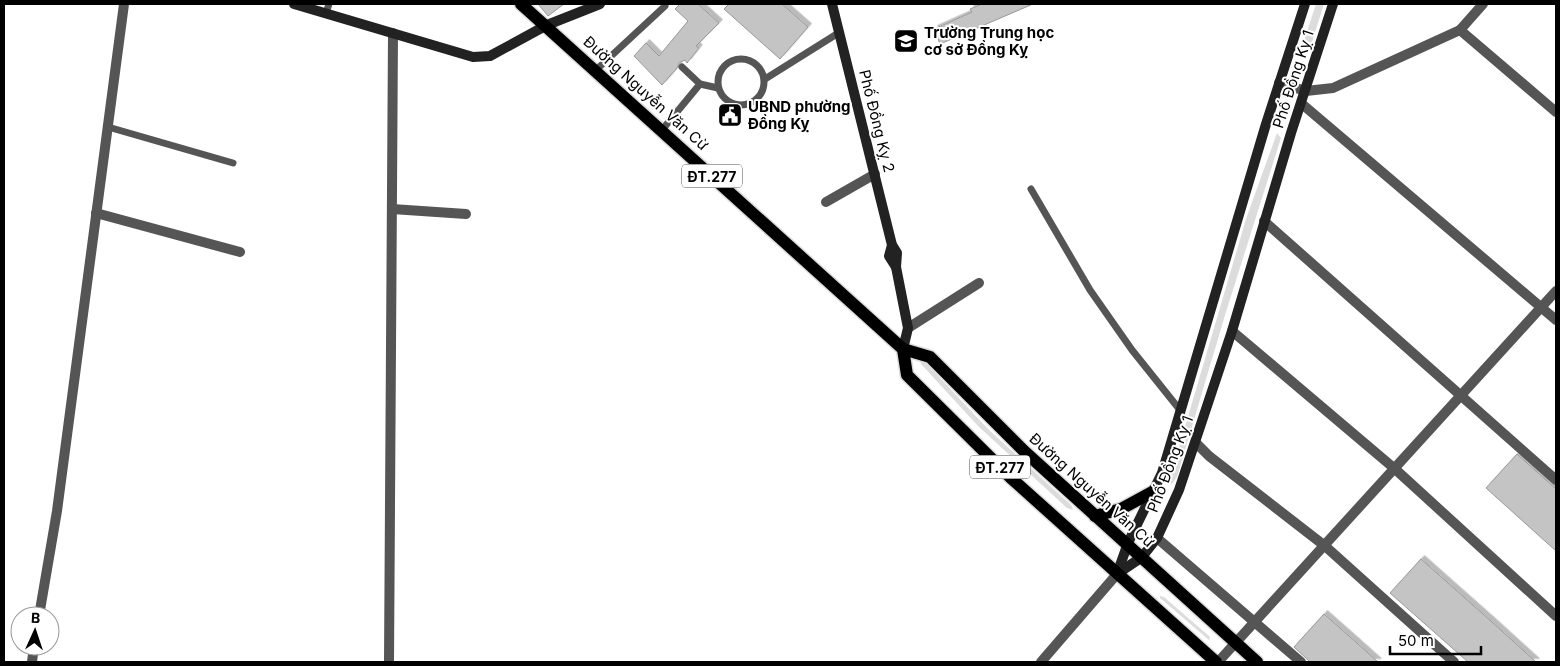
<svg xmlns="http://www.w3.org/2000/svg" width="1560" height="666" viewBox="0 0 1560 666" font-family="Inter,sans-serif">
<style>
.green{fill:#dcdcdc}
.building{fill:#c4c4c4;stroke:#999;filter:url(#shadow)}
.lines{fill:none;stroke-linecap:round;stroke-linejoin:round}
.primary-casing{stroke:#dbdbdb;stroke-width:15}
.lane{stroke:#555;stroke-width:7}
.street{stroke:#555;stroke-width:10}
.secondary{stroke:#222;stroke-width:10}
.primary{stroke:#000;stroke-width:12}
.labels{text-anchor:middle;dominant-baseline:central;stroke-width:4;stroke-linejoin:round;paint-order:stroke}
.shield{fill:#fff;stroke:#4c4c4c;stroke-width:1}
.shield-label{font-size:14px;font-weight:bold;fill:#000}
.poi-label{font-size:15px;font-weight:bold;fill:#000;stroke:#fff;text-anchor:start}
.street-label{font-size:15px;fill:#000;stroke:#fff}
</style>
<defs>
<filter id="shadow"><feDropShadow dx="3.5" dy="-3.5" stdDeviation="0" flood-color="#0004"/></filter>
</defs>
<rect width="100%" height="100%" fill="#fff"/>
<g class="green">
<polygon points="1316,4 1324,4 1311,45 1309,49 1305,49 1303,44"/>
<polygon points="1277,133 1281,138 1226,312 1177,477 1171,485 1170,478 1246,219"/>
<polygon points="920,360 924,361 989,430 1072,506 1073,510 1067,508 978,426 921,364"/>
<polygon points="1160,596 1164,597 1210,637 1209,640 1160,598"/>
</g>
<g class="building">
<polygon points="538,4 564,4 548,16"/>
<polygon points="680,4 698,4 719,23 696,46 699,48 687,63 685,60 679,63 677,68 662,85 634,56 646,43 659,56 688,21 675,9"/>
<polygon points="729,4 782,4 808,27 780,59 724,9"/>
<polygon points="982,4 1033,4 940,44 934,29 972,12 970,9"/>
<polygon points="1517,454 1556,489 1556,551 1486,488"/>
<polygon points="1421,559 1492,622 1536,662 1468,662 1390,593"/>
<polygon points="1324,614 1358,644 1378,662 1310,662 1308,660 1294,647"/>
</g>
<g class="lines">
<defs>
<g id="primary">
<polyline points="521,4 903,349 930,357 1024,451 1257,662"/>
<polyline points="903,349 907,375 1011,478 1216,662"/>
<polyline points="1095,516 1121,509 1154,491"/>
</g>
</defs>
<use href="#primary" class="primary-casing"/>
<g class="lane">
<polyline points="326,13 329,4"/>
<circle cx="741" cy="82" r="23"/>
<polyline points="596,70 665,6"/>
<polyline points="765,79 840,32"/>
<polyline points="700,84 718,88"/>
<polyline points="108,127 233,163"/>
<polyline points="662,130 700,84 682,67"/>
<polyline points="1031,189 1090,290 1132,350 1180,410"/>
</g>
<g class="street">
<polyline points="1460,30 1556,112"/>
<polyline points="1279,83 1306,91 1333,88 1460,30 1483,4"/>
<polyline points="1302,104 1556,320"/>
<polyline points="826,202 875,174"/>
<polyline points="392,209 466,214"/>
<polyline points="96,213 240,252"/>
<polyline points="1264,221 1556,480"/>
<polyline points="908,328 979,283"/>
<polyline points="1232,331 1395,469 1556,616"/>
<polyline points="1196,443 1209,456 1325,546 1454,662"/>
<polyline points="1157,538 1301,662"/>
<polyline points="39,616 57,511 124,4"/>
<polyline points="32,662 34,646"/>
<polyline points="389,662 393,33"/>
<polyline points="1041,662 1117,574"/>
<polyline points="1218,662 1556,291"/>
</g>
<g class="secondary">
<polyline points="294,4 473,57 490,56 547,25 600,4"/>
<polyline points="832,4 892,245 897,253 896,267 908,328 903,349"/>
<polyline points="892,245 889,256 896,267"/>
<polyline points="1117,574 1142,557 1157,538 1179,490 1232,331 1291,133 1333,4"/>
<polyline points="1117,574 1128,543 1162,473 1266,124 1305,4"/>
</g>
<use href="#primary" class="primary"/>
</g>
<defs>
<symbol id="school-square" viewBox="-11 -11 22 22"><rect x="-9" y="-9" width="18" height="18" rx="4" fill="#000" stroke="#fff"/><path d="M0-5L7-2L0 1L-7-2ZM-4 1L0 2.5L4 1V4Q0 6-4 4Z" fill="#fff"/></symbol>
<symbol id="civic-square" viewBox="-11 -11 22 22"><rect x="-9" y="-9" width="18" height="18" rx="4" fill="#000" stroke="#fff"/><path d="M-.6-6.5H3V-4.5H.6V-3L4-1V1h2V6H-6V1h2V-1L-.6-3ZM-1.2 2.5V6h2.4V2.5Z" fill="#fff"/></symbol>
</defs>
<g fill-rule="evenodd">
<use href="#school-square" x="892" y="27" width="28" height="28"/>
<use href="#civic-square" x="716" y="101" width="28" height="28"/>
</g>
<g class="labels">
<g class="shield">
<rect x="682" y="164.5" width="60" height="23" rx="4"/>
<rect x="970" y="455.5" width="60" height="23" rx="4"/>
</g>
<g class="shield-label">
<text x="712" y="176">ĐT.277</text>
<text x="1000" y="467">ĐT.277</text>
</g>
<g class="poi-label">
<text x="924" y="32">Trường Trung học<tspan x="924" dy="17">cơ sở Đồng Kỵ</tspan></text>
<text x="748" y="106">UBND phường<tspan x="748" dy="17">Đồng Kỵ</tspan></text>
</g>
<g class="street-label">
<text transform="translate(1293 79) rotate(-72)">Phố Đồng Kỵ 1</text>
<text transform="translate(646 93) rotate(42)">Đường Nguyễn Văn Cừ</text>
<text transform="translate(877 121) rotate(76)">Phố Đồng Kỵ 2</text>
<text transform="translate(1170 464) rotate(-69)">Phố Đồng Kỵ 1</text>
<text transform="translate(1092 490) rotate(42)">Đường Nguyễn Văn Cừ</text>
</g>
</g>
<rect width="1560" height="666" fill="none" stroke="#000000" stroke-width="10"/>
<g transform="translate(35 631) rotate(3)"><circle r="24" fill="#ffffff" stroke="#999999"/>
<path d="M0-4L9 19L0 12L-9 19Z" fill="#000000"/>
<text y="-8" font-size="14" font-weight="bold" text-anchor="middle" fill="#000000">B</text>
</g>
<path d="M1390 646v8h91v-8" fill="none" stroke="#000000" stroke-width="2.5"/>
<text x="1398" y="646" font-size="15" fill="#000000" stroke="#ffffff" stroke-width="4" paint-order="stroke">50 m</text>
</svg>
